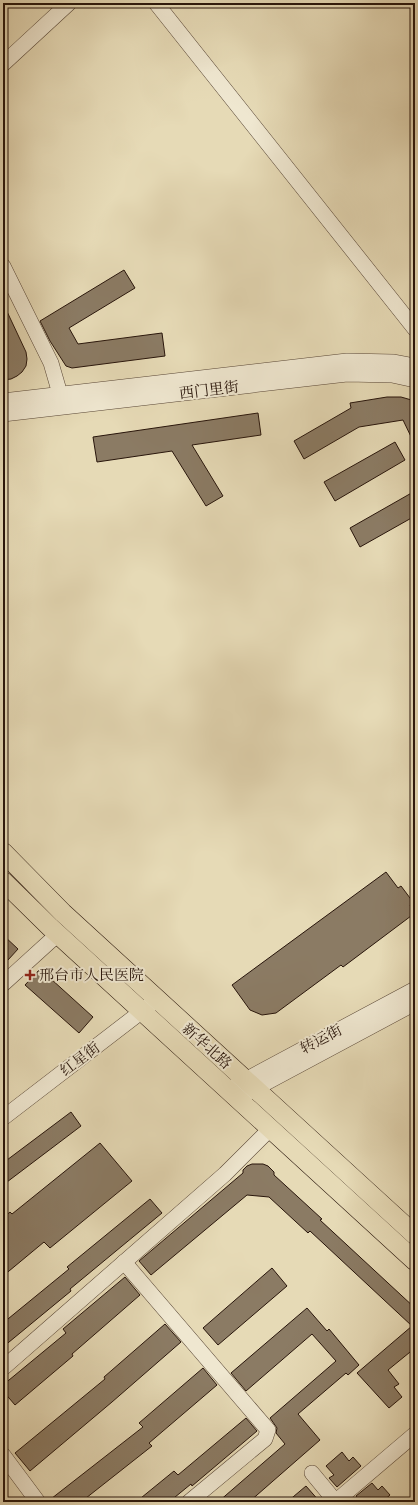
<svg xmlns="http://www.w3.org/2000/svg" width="418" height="1505" viewBox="0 0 418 1505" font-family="Alegreya,'Noto Serif SC',serif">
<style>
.building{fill:#8b7b64;stroke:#28150b}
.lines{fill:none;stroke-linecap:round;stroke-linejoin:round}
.minor-casing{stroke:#584636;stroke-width:16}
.major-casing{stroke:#28150b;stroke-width:20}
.minor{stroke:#efe7d0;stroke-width:15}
.major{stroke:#e6dab6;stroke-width:19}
.poi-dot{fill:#8f2418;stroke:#efe7d0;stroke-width:1.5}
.labels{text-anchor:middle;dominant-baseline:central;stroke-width:4;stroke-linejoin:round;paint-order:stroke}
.street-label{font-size:15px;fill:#28150b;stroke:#efe7d0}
.poi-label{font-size:15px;fill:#28150b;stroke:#efe7d0;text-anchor:start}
</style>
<rect width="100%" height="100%" fill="#e6dab6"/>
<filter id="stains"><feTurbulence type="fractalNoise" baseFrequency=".005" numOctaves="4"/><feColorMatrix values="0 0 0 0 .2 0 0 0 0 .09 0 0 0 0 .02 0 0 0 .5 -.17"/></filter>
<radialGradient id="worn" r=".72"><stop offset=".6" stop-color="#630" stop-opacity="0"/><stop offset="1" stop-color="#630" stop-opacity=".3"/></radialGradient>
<g class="building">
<polygon points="124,270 135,288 69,328 78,344 162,333 165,356 72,368 66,366 50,341 40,321"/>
<polygon points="3,303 26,352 27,359 26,366 22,372 17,376 11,379 3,380"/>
<polygon points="387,397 401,397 415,401 415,445 403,420 359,427 304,459 294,441 351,408 350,403"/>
<polygon points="258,413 261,435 192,445 223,496 206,506 172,451 97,462 93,437"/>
<polygon points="395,442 405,460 335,501 324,482"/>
<polygon points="415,491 415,516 360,547 350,528"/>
<polygon points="386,872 398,888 401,886 413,902 410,905 415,913 343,967 341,965 276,1013 262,1015 250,1010 232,985"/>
<polygon points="3,935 18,949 8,960 3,955"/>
<polygon points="40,969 93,1017 79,1033 25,985"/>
<polygon points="71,1112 81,1126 3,1185 3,1163"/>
<polygon points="100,1143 132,1181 50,1248 44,1242 3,1276 3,1218 10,1212 12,1214"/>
<polygon points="252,1164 263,1164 268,1166 274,1172 274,1175 322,1219 320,1220 415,1308 415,1348 388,1370 399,1384 394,1387 402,1397 389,1408 357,1373 412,1326 310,1231 308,1233 269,1197 247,1195 151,1275 139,1261 243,1173 243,1170 247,1166"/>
<polygon points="150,1199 162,1213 70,1289 71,1291 3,1347 3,1323 69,1269 67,1267"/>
<polygon points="272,1268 287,1286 218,1345 203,1328"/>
<polygon points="125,1277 140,1295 72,1354 73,1356 15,1405 3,1391 3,1385 66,1333 63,1329"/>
<polygon points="307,1308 327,1331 329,1329 359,1365 348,1375 346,1373 298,1414 320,1440 249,1502 218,1502 285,1444 276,1433 277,1428 270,1418 336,1361 312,1334 246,1391 231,1373"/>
<polygon points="165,1324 181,1342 112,1402 30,1471 15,1453 105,1379 104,1377"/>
<polygon points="203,1368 217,1385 149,1443 152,1446 81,1502 47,1502 143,1427 139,1423"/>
<polygon points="246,1418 257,1431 192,1486 191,1484 169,1502 136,1502 174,1471 178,1475"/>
<polygon points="342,1452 349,1461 353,1457 361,1466 337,1487 329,1478 334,1475 326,1466"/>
<polygon points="372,1483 378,1490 382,1486 390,1495 382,1502 361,1502 356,1496"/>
<polygon points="306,1486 320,1502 287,1502"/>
</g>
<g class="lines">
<defs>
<g id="minor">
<polyline points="156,3 415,329"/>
<polyline points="3,64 69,3"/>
<polyline points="3,266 51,363 60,394"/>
<polyline points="3,401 347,361 394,362 415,366"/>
<polyline points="3,414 347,374 392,375 415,380"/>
<polyline points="3,984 58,934"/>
<polyline points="236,1085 415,989"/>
<polyline points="247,1093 415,1003"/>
<polyline points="3,1118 150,1005"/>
<polyline points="124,1262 268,1430 265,1439 189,1502"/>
<polyline points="3,1368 225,1174 270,1129"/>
<polyline points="3,1455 38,1502"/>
<polyline points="312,1473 336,1502"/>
<polyline points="335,1502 415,1434"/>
</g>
<g id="major">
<polyline points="3,852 63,913 415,1235"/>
<polyline points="3,881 50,927 415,1261"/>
</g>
</defs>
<use href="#minor" class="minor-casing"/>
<use href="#major" class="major-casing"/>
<use href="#minor" class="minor"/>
<use href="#major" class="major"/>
</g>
<path class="poi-dot" d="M28 969h4v4h4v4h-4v4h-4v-4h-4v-4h4z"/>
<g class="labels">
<g class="street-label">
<text transform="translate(209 390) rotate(-7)">西门里街</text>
<text transform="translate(321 1039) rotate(-28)">转运街</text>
<text transform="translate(207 1046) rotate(42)">新华北路</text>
<text transform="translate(80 1059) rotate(-37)">红星街</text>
</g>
<g class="poi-label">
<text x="39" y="975">邢台市人民医院</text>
</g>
</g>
<rect width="418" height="1505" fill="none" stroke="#e6dab6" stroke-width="16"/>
<rect x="4" y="4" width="410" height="1497" fill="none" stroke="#28150b" stroke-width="2"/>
<rect x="8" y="8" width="402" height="1489" fill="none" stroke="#28150b"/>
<rect width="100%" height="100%" filter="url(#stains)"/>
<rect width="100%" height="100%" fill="url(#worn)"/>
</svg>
